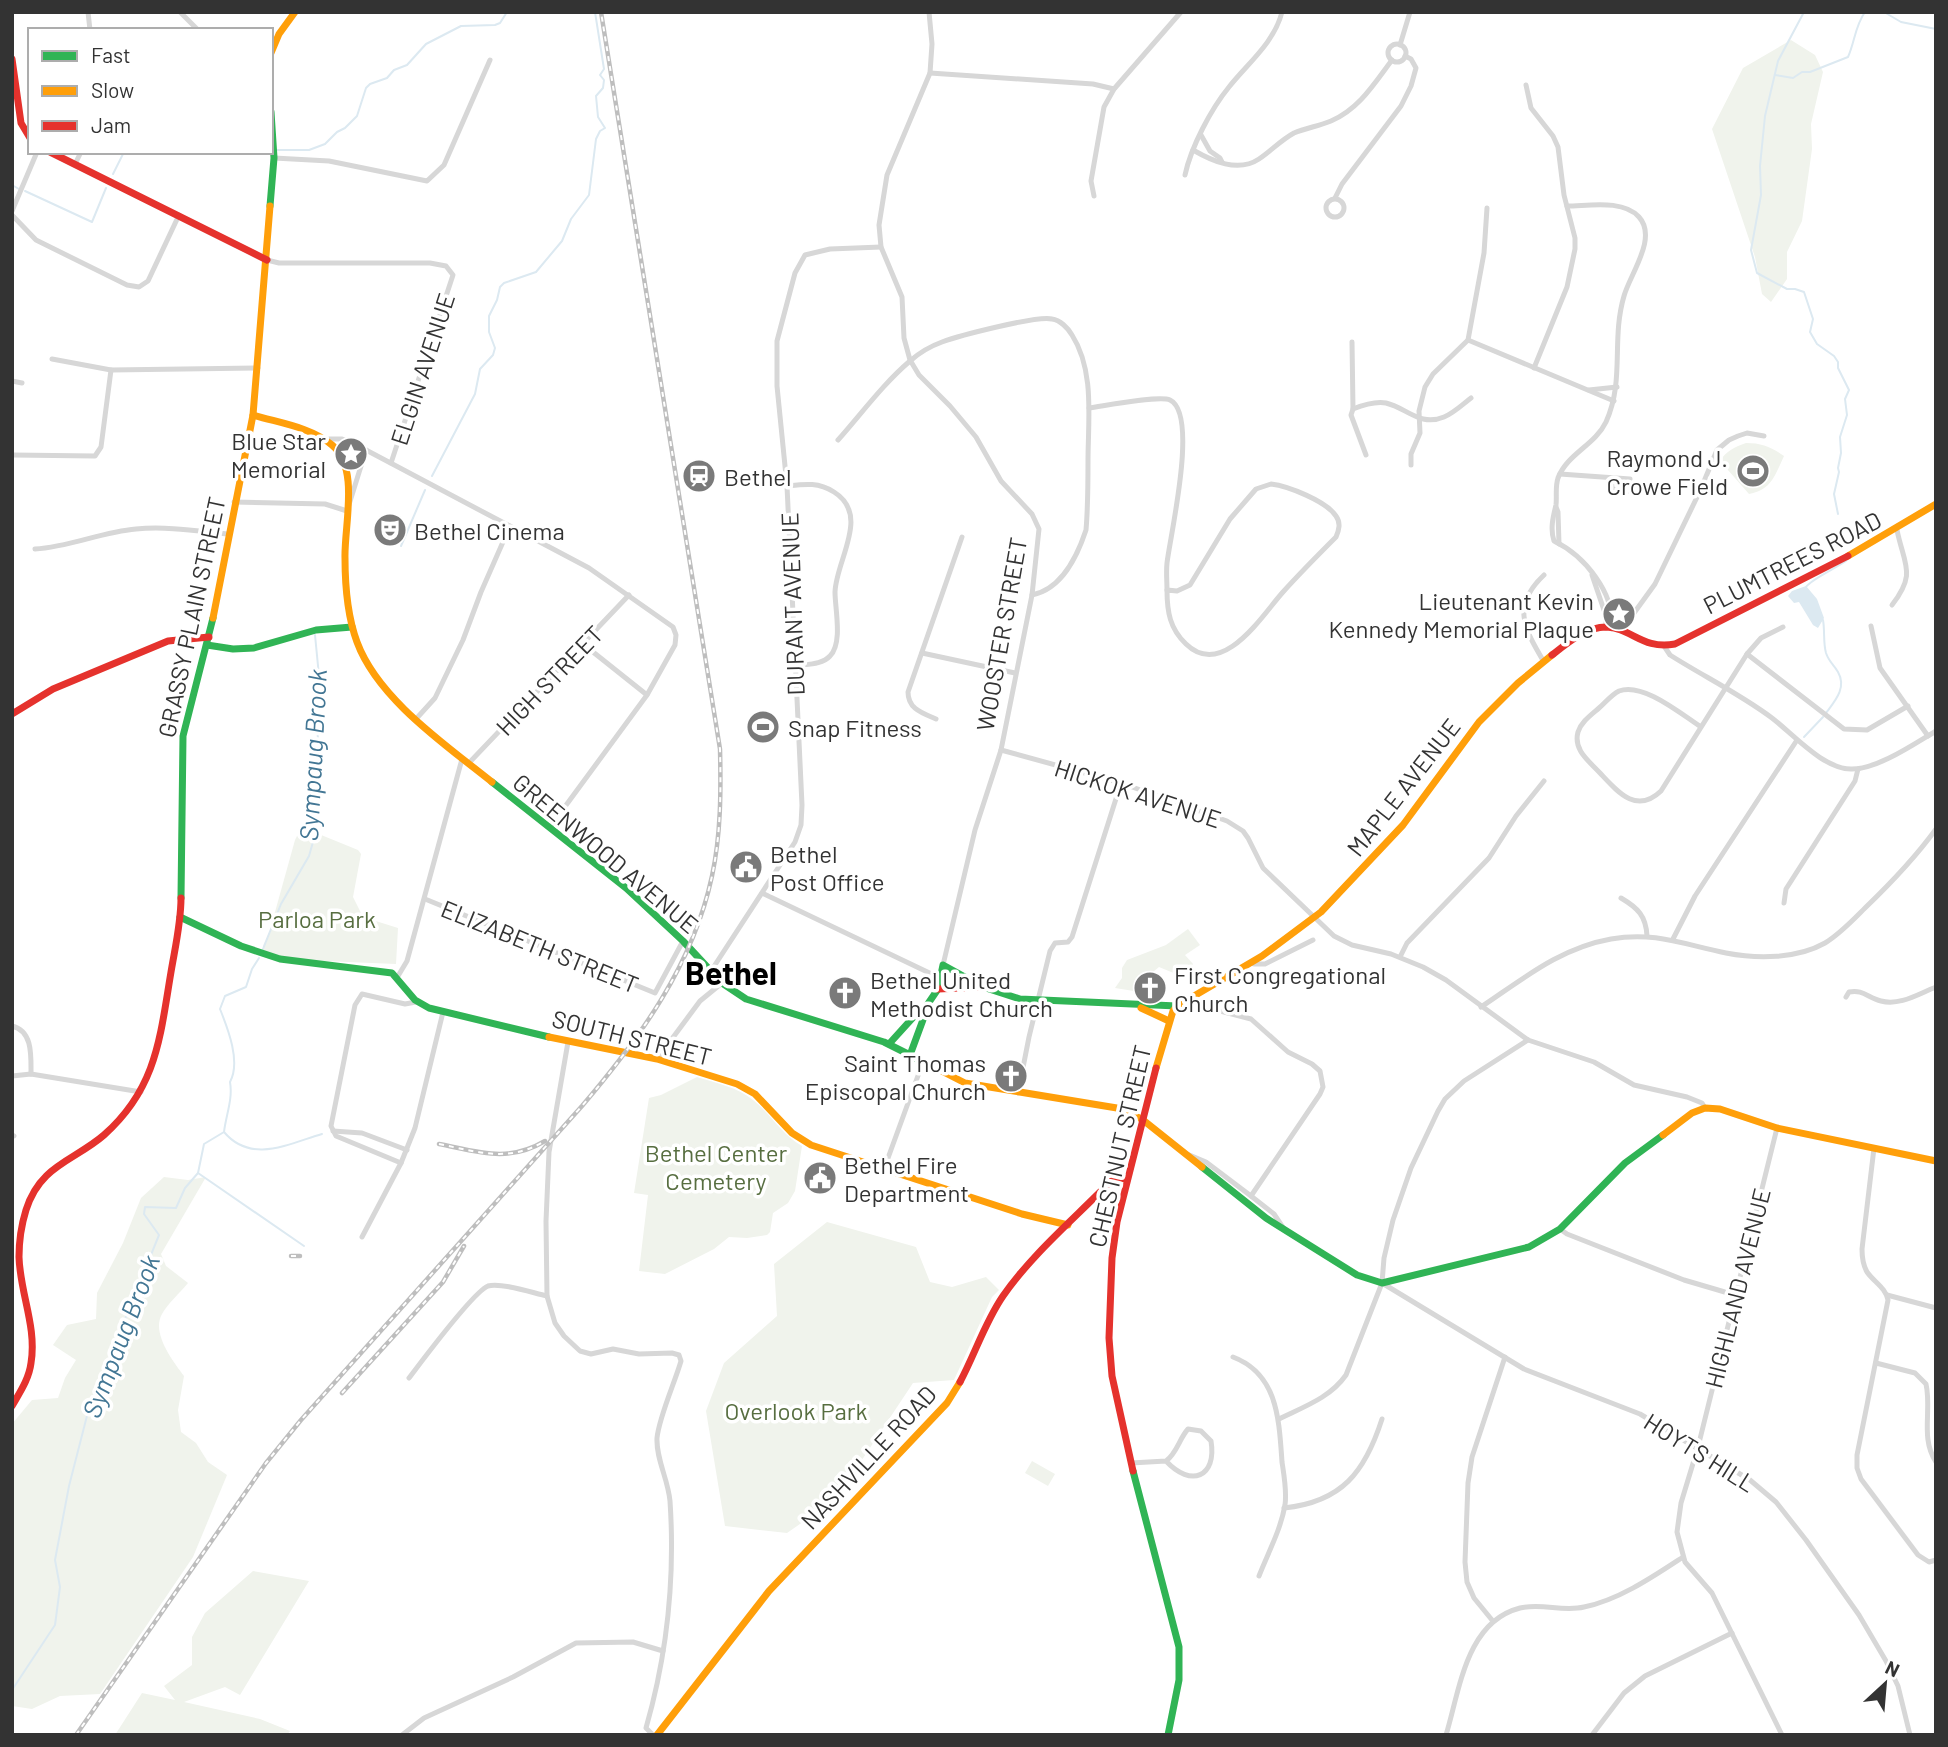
<svg xmlns="http://www.w3.org/2000/svg" width="1948" height="1747" viewBox="0 0 1948 1747" font-family="Barlow,sans-serif">
<style>
.green{fill:#f0f3ec}
.water{fill:#dce9f1}
.lines{fill:none;stroke-linecap:round;stroke-linejoin:round}
.stream{stroke:#dce9f1;stroke-width:2}
.street{stroke:#d7d7d7;stroke-width:5}
.fast{stroke:#30b455;stroke-width:7}
.slow{stroke:#ff9f0a;stroke-width:7}
.jam{stroke:#e5322d;stroke-width:7}
.rail-casing{stroke:#bebebe;stroke-width:4.5}
.rail{stroke:#fff;stroke-width:2;stroke-dasharray:5;stroke-linecap:butt}
.labels{text-anchor:middle;dominant-baseline:central;stroke-width:7;stroke-linejoin:round;paint-order:stroke}
.street-label{font-size:24px;fill:#333;stroke:#fff}
.poi-label{font-size:24px;fill:#333;stroke:#fff;text-anchor:start}
.park-label{font-size:24px;fill:#576e40;stroke:#fff}
.water-label{font-size:26px;font-style:italic;fill:#427694;stroke:#fff}
.district-label{font-size:32px;font-weight:bold;fill:#000;stroke:#fff}
</style>
<rect width="100%" height="100%" fill="#fff"/>
<g class="green">
<polygon points="1791,40 1815,55 1823,72 1811,124 1812,149 1802,221 1787,252 1787,279 1771,302 1762,294 1755,257 1712,129 1743,68"/>
<path d="M1746 443C1762 443 1771 447 1784 456 1775 475 1772 490 1749 494L1720 461C1726 451 1735 447 1746 443Z"/>
<polygon points="304,828 358,850 361,854 353,897 363,917 398,928 396,964 299,960 264,952 263,946 270,930 295,840 300,830"/>
<polygon points="1188,929 1200,945 1185,955 1193,964 1188,974 1180,977 1176,974 1159,967 1148,976 1140,992 1115,988 1122,978 1122,968 1127,960 1166,945"/>
<path d="M697 1077C716 1083 737 1087 753 1100 771 1114 782 1135 802 1146L795 1191 788 1203 773 1213 770 1232 767 1235 747 1238 729 1237 714 1249 665 1274 639 1271 648 1195 634 1193 649 1098 661 1095Z"/>
<path d="M164 1177 188 1180 206 1177 161 1254 166 1266 188 1283C180 1293 168 1303 162 1314 151 1333 173 1361 184 1376L178 1410 181 1432 196 1443 208 1462 227 1475 193 1557 100 1694 60 1696 32 1709 12 1706V1424L32 1400 58 1398 65 1378 76 1360 53 1345 67 1325 96 1319 97 1293 123 1243 141 1198Z"/>
<polygon points="827,1222 916,1247 930,1282 952,1287 986,1277 999,1290 992,1297 954,1380 913,1383 836,1499 787,1533 725,1526 706,1411 724,1363 777,1316 774,1264"/>
<polygon points="1032,1461 1055,1474 1048,1486 1025,1473"/>
<polygon points="253,1571 309,1581 240,1695 225,1687 184,1702 260,1719 290,1731 287,1735 115,1735 142,1693 175,1700 164,1686 192,1665 192,1637 205,1613"/>
</g>
<polygon class="water" points="1806,586 1817,599 1824,618 1818,628 1813,625 1799,602 1794,603 1788,596 1792,591"/>
<g class="lines">
<g class="stream">
<polyline points="1804,12 1778,61 1765,116 1760,166 1761,195 1751,250 1757,273 1787,289 1795,289 1804,292 1813,319 1810,332 1817,344 1834,356 1838,362 1838,368 1849,390 1845,399 1847,415 1840,437 1841,453 1838,468 1839,472 1834,494 1838,514"/>
<polyline points="1884,12 1901,22 1936,29"/>
<path d="M1775 75 1793 78 1802 72H1810L1848 57C1855 41 1855 26 1865 12"/>
<polyline points="276,150 309,150 325,144 337,132 345,128 357,116 366,88 370,84 387,78 394,70 407,65 426,44 461,26 495,25 500,23 507,12"/>
<polyline points="113,174 124,152"/>
<polyline points="12,185 19,189"/>
<polyline points="25,191 92,222 106,188"/>
<polyline points="432,476 475,394 480,369 493,355 495,348 489,332 489,316 497,300 500,287 504,283 536,272 562,241 571,219 589,195 596,139 600,131 605,128 598,117 596,96 603,88 604,80 600,75 604,69 595,12"/>
<polyline points="401,546 425,490"/>
<path d="M1806 587C1811 579 1837 568 1847 560"/>
<path d="M1823 620C1825 631 1823 642 1826 653 1829 662 1834 665 1838 672 1847 688 1835 701 1826 713"/>
<polyline points="1804,737 1823,717"/>
<polyline points="263,949 281,904 309,856 313,842 318,741 316,695 319,676 315,635"/>
<path d="M224 1132C251 1164 288 1144 322 1134"/>
<polyline points="198,1173 304,1246"/>
<path d="M12 1690 55 1625 60 1587 55 1560 69 1486 89 1408 159 1235 144 1214 145 1207 176 1208 185 1188 198 1173 204 1144 224 1132C226 1115 233 1099 230 1082 241 1062 228 1029 220 1009L225 996 246 987 252 969 259 958"/>
</g>
<g class="street">
<polyline points="88,12 90,30"/>
<polyline points="180,12 198,30"/>
<polyline points="929,12 932,44 930,73 887,175 879,225 881,247 902,297 904,338 910,360 919,375 950,406 976,437 1001,481 1032,514 1039,529 1032,595 1001,750 975,830 943,965"/>
<circle cx="1397" cy="53" r="9"/>
<polyline points="1400,45 1410,12"/>
<polyline points="930,73 1093,84 1114,89"/>
<polyline points="1526,85 1531,108 1553,136 1558,147 1564,195 1575,238 1575,249 1567,287 1534,368"/>
<polyline points="1201,135 1210,151 1220,158 1222,162"/>
<path d="M1193 150C1212 161 1238 173 1259 159 1271 151 1281 140 1294 133 1306 128 1319 126 1331 121 1359 109 1374 84 1392 60"/>
<polyline points="274,158 329,161 427,181 444,165 490,60"/>
<polyline points="75,164 81,152"/>
<path d="M1185 175C1191 147 1211 109 1229 87 1248 63 1274 43 1282 12"/>
<polyline points="1094,196 1091,181 1104,107 1114,89 1181,12"/>
<polyline points="1335,198 1342,184 1401,106 1411,86 1416,68 1411,59 1405,56"/>
<circle cx="1335" cy="208" r="9"/>
<path d="M1567 206C1588 206 1623 199 1639 217 1658 238 1630 274 1624 296 1611 340 1625 380 1606 422 1595 445 1567 454 1558 478 1555 487 1557 496 1556 505 1553 517 1550 529 1554 541 1585 556 1615 593 1612 629"/>
<polyline points="12,211 37,152"/>
<polyline points="12,215 36,240 127,285 139,287 148,281 179,215"/>
<polyline points="267,260 279,263 430,263 446,266 453,275 391,463"/>
<polyline points="1468,340 1614,401"/>
<polyline points="1352,342 1353,409 1351,415 1366,455"/>
<polyline points="52,359 111,370 258,368"/>
<polyline points="12,381 22,383"/>
<polyline points="1589,390 1617,387"/>
<path d="M1089 408C1104 406 1159 395 1170 400 1199 414 1170 536 1167 563 1166 572 1167 581 1167 590"/>
<path d="M1353 409C1363 405 1375 401 1386 403 1407 408 1420 427 1444 417 1454 413 1463 404 1471 398"/>
<polyline points="325,439 342,439 366,450 589,568 673,627 676,635 675,645 647,695 550,827"/>
<path d="M838 440C862 413 883 384 910 361 919 353 931 346 942 342 958 336 1038 315 1052 319 1060 320 1068 328 1072 335 1095 371 1088 420 1088 461 1088 484 1088 507 1086 530 1077 557 1062 589 1032 595"/>
<polyline points="12,455 95,456 101,447 111,370"/>
<polyline points="1411,465 1411,454 1420,433 1419,411 1425,387 1433,374 1468,340 1484,253 1487,208"/>
<polyline points="1560,474 1630,479 1628,491 1612,489 1612,478"/>
<path d="M1271 484C1288 486 1326 501 1336 516 1341 523 1339 530 1336 537 1318 555 1300 573 1283 592 1263 614 1223 680 1186 644 1170 629 1167 612 1167 590L1177 591 1190 585 1230 519 1256 489Z"/>
<path d="M787 486C805 484 818 482 834 492 871 515 836 560 835 592 835 609 843 643 830 656 822 665 806 664 795 666"/>
<polyline points="234,502 325,504 347,511 366,450"/>
<polyline points="1556,507 1558,512 1559,544"/>
<path d="M35 549C70 547 101 532 136 529 166 526 198 531 228 534"/>
<polyline points="1592,575 1606,616 1606,628"/>
<path d="M1892 605C1917 573 1904 565 1897 530"/>
<polyline points="1871,626 1880,668 1928,736"/>
<polyline points="1621,631 1655,584 1700,491 1717,450 1729,440 1738,436 1747,433 1764,436"/>
<polyline points="583,644 647,695"/>
<path d="M1664 646 1670 655C1703 676 1740 694 1772 718 1793 734 1824 770 1852 769 1878 769 1914 744 1936 731"/>
<polyline points="922,653 1015,673"/>
<polyline points="1747,654 1844,729 1867,730 1908,706"/>
<path d="M1544 662C1524 628 1511 606 1544 575"/>
<polyline points="416,719 435,698 463,640 481,592 510,526"/>
<path d="M936 719C922 713 908 709 908 692L962 537"/>
<path d="M1701 727C1681 714 1643 682 1619 691 1611 695 1605 703 1599 708 1591 715 1581 722 1578 732 1573 750 1589 761 1600 773 1617 791 1636 815 1661 791L1747 654 1761 638 1783 627"/>
<polyline points="1001,750 1121,783 1227,821 1243,831 1248,838 1263,868 1334,936 1352,945 1391,954 1423,967 1446,980 1528,1040 1594,1062 1634,1085 1687,1097 1702,1103 1705,1108"/>
<polyline points="468,764 629,595"/>
<polyline points="762,893 940,978"/>
<path d="M1621 898C1638 908 1646 916 1647 936"/>
<polyline points="425,899 655,993 683,941"/>
<polyline points="1784,903 1786,889 1855,781 1858,769"/>
<polyline points="1673,939 1695,896 1797,740"/>
<polyline points="1400,957 1407,943 1489,858 1516,816 1544,781"/>
<polyline points="1254,964 1265,964 1313,940"/>
<polyline points="711,971 795,842 801,825 802,805 787,486 777,386 777,341 795,273 805,255 830,249 881,247"/>
<polyline points="398,976 407,961 462,759"/>
<path d="M1846 997 1849 992C1863 989 1868 998 1881 1001 1900 1006 1918 994 1936 987"/>
<polyline points="1185,1002 1251,1019 1288,1052 1312,1064 1320,1071 1323,1087 1320,1094 1251,1196 1274,1214 1284,1229"/>
<path d="M1481 1007C1523 979 1560 948 1611 939 1655 931 1685 945 1726 953 1757 959 1797 959 1825 943 1840 934 1853 920 1865 908 1891 883 1915 858 1936 829"/>
<path d="M12 1026C33 1031 31 1056 31 1074"/>
<path d="M568 1042 549 1152 546 1221 547 1296 555 1323 564 1336 580 1351 591 1354 613 1349 639 1354 672 1353 679 1355 681 1361C675 1382 659 1417 657 1438 656 1459 668 1479 670 1501 675 1576 667 1655 646 1728L653 1735"/>
<polyline points="657,1059 700,1001 722,983"/>
<polyline points="12,1076 31,1074 141,1092"/>
<polyline points="1018,1093 1029,1037 1050,951 1055,943 1068,942 1072,937 1121,783"/>
<polyline points="1777,1128 1698,1447 1681,1503 1677,1532 1685,1562 1712,1593 1782,1735"/>
<polyline points="333,1131 362,1133 407,1150"/>
<polyline points="12,1135 14,1136"/>
<path d="M1874 1148 1862 1249C1862 1257 1863 1265 1867 1272 1874 1282 1886 1288 1888 1300L1857 1455V1468L1861 1479 1918 1555 1929 1562 1936 1560"/>
<polyline points="1187,1154 1206,1162 1251,1196"/>
<polyline points="401,1163 336,1136 331,1126 355,1005 362,994 405,1004 416,1002"/>
<polyline points="884,1169 923,1062"/>
<polyline points="1560,1229 1567,1234 1684,1280 1735,1295"/>
<polyline points="362,1237 401,1163 415,1128 443,1012"/>
<polyline points="1382,1283 1524,1369 1640,1414 1750,1480 1776,1502 1806,1540 1859,1615 1886,1661 1898,1686 1910,1735"/>
<polyline points="1887,1295 1936,1308"/>
<path d="M1233 1357C1278 1374 1279 1420 1282 1462 1284 1475 1287 1491 1285 1505 1281 1529 1268 1553 1259 1576"/>
<path d="M1876 1363 1915 1373 1926 1384C1932 1410 1920 1438 1936 1462"/>
<path d="M409 1378C422 1361 473 1292 488 1286 501 1282 533 1293 547 1296"/>
<path d="M1279 1419C1303 1407 1330 1398 1346 1375L1382 1283 1384 1258 1393 1220 1411 1168 1438 1111 1445 1099 1464 1081 1528 1040"/>
<path d="M1131 1463 1166 1461C1191 1488 1217 1477 1211 1441L1201 1431 1188 1429C1179 1439 1177 1453 1166 1461"/>
<path d="M1284 1508C1342 1502 1365 1472 1382 1419"/>
<polyline points="1492,1620 1474,1598 1467,1582 1465,1562 1468,1483 1472,1457 1505,1357"/>
<polyline points="402,1735 424,1718 513,1677 576,1643 633,1642 663,1651"/>
<path d="M1446 1735C1460 1689 1466 1622 1520 1608 1542 1603 1563 1612 1584 1607 1619 1600 1654 1576 1683 1557"/>
<polyline points="1592,1735 1624,1693 1645,1676 1732,1633"/>
</g>
<g class="fast">
<polyline points="270,206 274,158 271,112"/>
<polyline points="207,645 233,649 254,648 316,630 352,627"/>
<polyline points="492,782 626,888 683,941 722,983 746,999 884,1042 930,1065"/>
<polyline points="181,898 183,736 213,618"/>
<polyline points="180,917 241,946 280,959 392,973 415,1000 429,1008 549,1037"/>
<polyline points="889,1044 918,1012 923,1011 938,989 943,965 983,987 1020,999 1177,1006"/>
<polyline points="910,1055 924,1017 923,1011"/>
<polyline points="1202,1167 1266,1218 1357,1275 1382,1283 1529,1247 1560,1229 1625,1163 1663,1135"/>
<polyline points="1133,1471 1179,1647 1179,1680 1168,1735"/>
</g>
<g class="slow">
<polyline points="271,53 279,34 295,12"/>
<path d="M253 415C279 423 311 427 332 445 360 468 344 526 345 558 345 586 347 615 357 642 378 699 446 745 492 782"/>
<polyline points="1848,556 1936,504"/>
<polyline points="213,618 253,415 270,206"/>
<polyline points="1141,1008 1169,1021"/>
<polyline points="549,1037 657,1059 737,1084 755,1094 792,1133 811,1145 1022,1214 1068,1225"/>
<polyline points="930,1065 965,1083 1123,1109 1143,1120 1202,1167"/>
<polyline points="1156,1068 1173,1011 1177,1006 1262,956 1321,912 1403,825 1479,722 1518,683 1552,655"/>
<polyline points="1663,1135 1692,1113 1705,1108 1720,1109 1777,1128 1936,1161"/>
<polyline points="657,1735 769,1591 947,1403 960,1382"/>
</g>
<g class="jam">
<polyline points="12,59 21,123 30,138"/>
<polyline points="50,152 267,260"/>
<path d="M1552 655C1566 644 1586 627 1606 627 1632 628 1642 650 1675 644L1848 556"/>
<polyline points="12,714 53,689 168,641 209,637"/>
<polyline points="938,989 983,987"/>
<path d="M960 1382C975 1354 985 1322 1003 1296 1033 1253 1074 1219 1110 1182L1117 1178 1127 1179"/>
<path d="M12 1406C20 1392 29 1379 31 1363 37 1327 20 1293 19 1257 19 1243 22 1223 26 1210 40 1165 74 1161 104 1135 157 1088 160 1037 171 972 175 948 181 923 181 898"/>
<polyline points="1133,1471 1112,1376 1109,1338 1112,1258 1117,1222 1156,1068"/>
</g>
<defs>
<g id="rail">
<path d="M439 1144C479 1152 508 1163 545 1141"/>
<polyline points="291,1256 300,1256"/>
<polyline points="342,1393 443,1282 464,1246"/>
<path d="M76 1735 266 1463 301 1420 582 1106C640 1038 693 965 712 876 721 834 721 791 720 749L601 12"/>
</g>
</defs>
<use href="#rail" class="rail-casing"/>
<use href="#rail" class="rail"/>
</g>
<defs>
<symbol id="sight-disc" viewBox="-11 -11 22 22"><circle r="9.5" fill="#7a7a7a" stroke="#fff"/><path d="M0-6L1.8-2.2L6-1.7L2.9 1.2L3.7 5.4L0 3.3L-3.7 5.4L-2.9 1.2L-6-1.7L-1.8-2.2Z" fill="#fff"/></symbol>
<symbol id="stadium-disc" viewBox="-11 -11 22 22"><circle r="9.5" fill="#7a7a7a" stroke="#fff"/><path d="M0-5a6.5 5 0 1 0 0 10a6.5 5 0 1 0 0-10ZM-3.5-1.8h7v3.6h-7Z" fill="#fff"/></symbol>
<symbol id="station-disc" viewBox="-11 -11 22 22"><circle r="9.5" fill="#7a7a7a" stroke="#fff"/><path d="M-3-6H3Q5-6 5-4V2Q5 4 3 4L4.5 6H3L1.5 4h-3L-3 6H-4.5L-3 4Q-5 4-5 2V-4Q-5-6-3-6ZM-3.5-4v3h7v-3ZM-3.5 1v1.5H-2V1ZM2 1v1.5H3.5V1Z" fill="#fff"/></symbol>
<symbol id="theatre-disc" viewBox="-11 -11 22 22"><circle r="9.5" fill="#7a7a7a" stroke="#fff"/><path d="M-5-5.5Q0-4 5-5.5V0Q5 5 0 6Q-5 5-5 0ZM-3.3-2.5H-1v1.5H-3.3ZM1-2.5H3.3v1.5H1ZM-2.8 1Q0 5.5 2.8 1Z" fill="#fff"/></symbol>
<symbol id="civic-disc" viewBox="-11 -11 22 22"><circle r="9.5" fill="#7a7a7a" stroke="#fff"/><path d="M-.6-6.5H3V-4.5H.6V-3L4-1V1h2V6H-6V1h2V-1L-.6-3ZM-1.2 2.5V6h2.4V2.5Z" fill="#fff"/></symbol>
<symbol id="church-disc" viewBox="-11 -11 22 22"><circle r="9.5" fill="#7a7a7a" stroke="#fff"/><path d="M-1.2-6h2.4v3.5h3.3v2.4h-3.3V6h-2.4V-.1h-3.3v-2.4h3.3Z" fill="#fff"/></symbol>
</defs>
<g fill-rule="evenodd">
<use href="#sight-disc" x="332" y="435" width="38" height="38"/>
<use href="#stadium-disc" x="1734" y="452" width="38" height="38"/>
<use href="#station-disc" x="680" y="457" width="38" height="38"/>
<use href="#theatre-disc" x="371" y="511" width="38" height="38"/>
<use href="#sight-disc" x="1600" y="595" width="38" height="38"/>
<use href="#stadium-disc" x="744" y="708" width="38" height="38"/>
<use href="#civic-disc" x="727" y="848" width="38" height="38"/>
<use href="#church-disc" x="1131" y="969" width="38" height="38"/>
<use href="#church-disc" x="826" y="974" width="38" height="38"/>
<use href="#church-disc" x="992" y="1057" width="38" height="38"/>
<use href="#civic-disc" x="801" y="1159" width="38" height="38"/>
</g>
<g class="labels">
<g class="street-label">
<text transform="translate(422 369) rotate(-72)">ELGIN AVENUE</text>
<text transform="translate(1792 562) rotate(-27)">PLUMTREES ROAD</text>
<text transform="translate(792 604) rotate(-92)">DURANT AVENUE</text>
<text transform="translate(191 617) rotate(-78)">GRASSY PLAIN STREET</text>
<text transform="translate(1001 634) rotate(-80)">WOOSTER STREET</text>
<text transform="translate(549 680) rotate(-46)">HIGH STREET</text>
<text transform="translate(1403 787) rotate(-52)">MAPLE AVENUE</text>
<text transform="translate(1138 793) rotate(18)">HICKOK AVENUE</text>
<text transform="translate(606 853) rotate(40)">GREENWOOD AVENUE</text>
<text transform="translate(540 946) rotate(22)">ELIZABETH STREET</text>
<text transform="translate(632 1037) rotate(14)">SOUTH STREET</text>
<text transform="translate(1119 1146) rotate(-77)">CHESTNUT STREET</text>
<text transform="translate(1737 1288) rotate(-76)">HIGHLAND AVENUE</text>
<text transform="translate(1700 1452) rotate(32)">HOYTS HILL</text>
<text transform="translate(868 1457) rotate(-47)">NASHVILLE ROAD</text>
</g>
<g class="poi-label">
<text x="326" y="440" text-anchor="end">Blue Star<tspan x="326" dy="28">Memorial</tspan></text>
<text x="1728" y="457" text-anchor="end">Raymond J.<tspan x="1728" dy="28">Crowe Field</tspan></text>
<text x="724" y="476">Bethel</text>
<text x="414" y="530">Bethel Cinema</text>
<text x="1594" y="600" text-anchor="end">Lieutenant Kevin<tspan x="1594" dy="28">Kennedy Memorial Plaque</tspan></text>
<text x="788" y="727">Snap Fitness</text>
<text x="770" y="853">Bethel<tspan x="770" dy="28">Post Office</tspan></text>
<text x="1174" y="974">First Congregational<tspan x="1174" dy="28">Church</tspan></text>
<text x="870" y="979">Bethel United<tspan x="870" dy="28">Methodist Church</tspan></text>
<text x="986" y="1062" text-anchor="end">Saint Thomas<tspan x="986" dy="28">Episcopal Church</tspan></text>
<text x="844" y="1164">Bethel Fire<tspan x="844" dy="28">Department</tspan></text>
</g>
<g class="park-label">
<text x="317" y="918">Parloa Park</text>
<text x="716" y="1152">Bethel Center<tspan x="716" dy="28">Cemetery</tspan></text>
<text x="796" y="1410">Overlook Park</text>
</g>
<g class="water-label">
<text transform="translate(312 755) rotate(-87)">Sympaug Brook</text>
<text transform="translate(120 1336) rotate(-69)">Sympaug Brook</text>
</g>
<g class="district-label">
<text x="731" y="972">Bethel</text>
</g>
</g>
<rect width="1948" height="1747" fill="none" stroke="#333333" stroke-width="28"/>
<rect x="28" y="28" width="245" height="126" fill="#ffffff" stroke="#adadad" stroke-width="2"/>
<rect x="42" y="51" width="35" height="10" fill="#30b455" stroke="#adadad" stroke-width="2"/>
<text x="91" y="63" font-size="21" fill="#333333">Fast</text>
<rect x="42" y="86" width="35" height="10" fill="#ff9f0a" stroke="#adadad" stroke-width="2"/>
<text x="91" y="98" font-size="21" fill="#333333">Slow</text>
<rect x="42" y="121" width="35" height="10" fill="#e5322d" stroke="#adadad" stroke-width="2"/>
<text x="91" y="133" font-size="21" fill="#333333">Jam</text>
<g transform="translate(1885 1684) rotate(26)" stroke="#ffffff" stroke-width="5" paint-order="stroke">
<path d="M0-5L12 26L0 18L-12 26Z" fill="#333333"/>
<text y="-10" font-size="19" font-weight="bold" text-anchor="middle" fill="#333333">N</text>
</g>
</svg>
